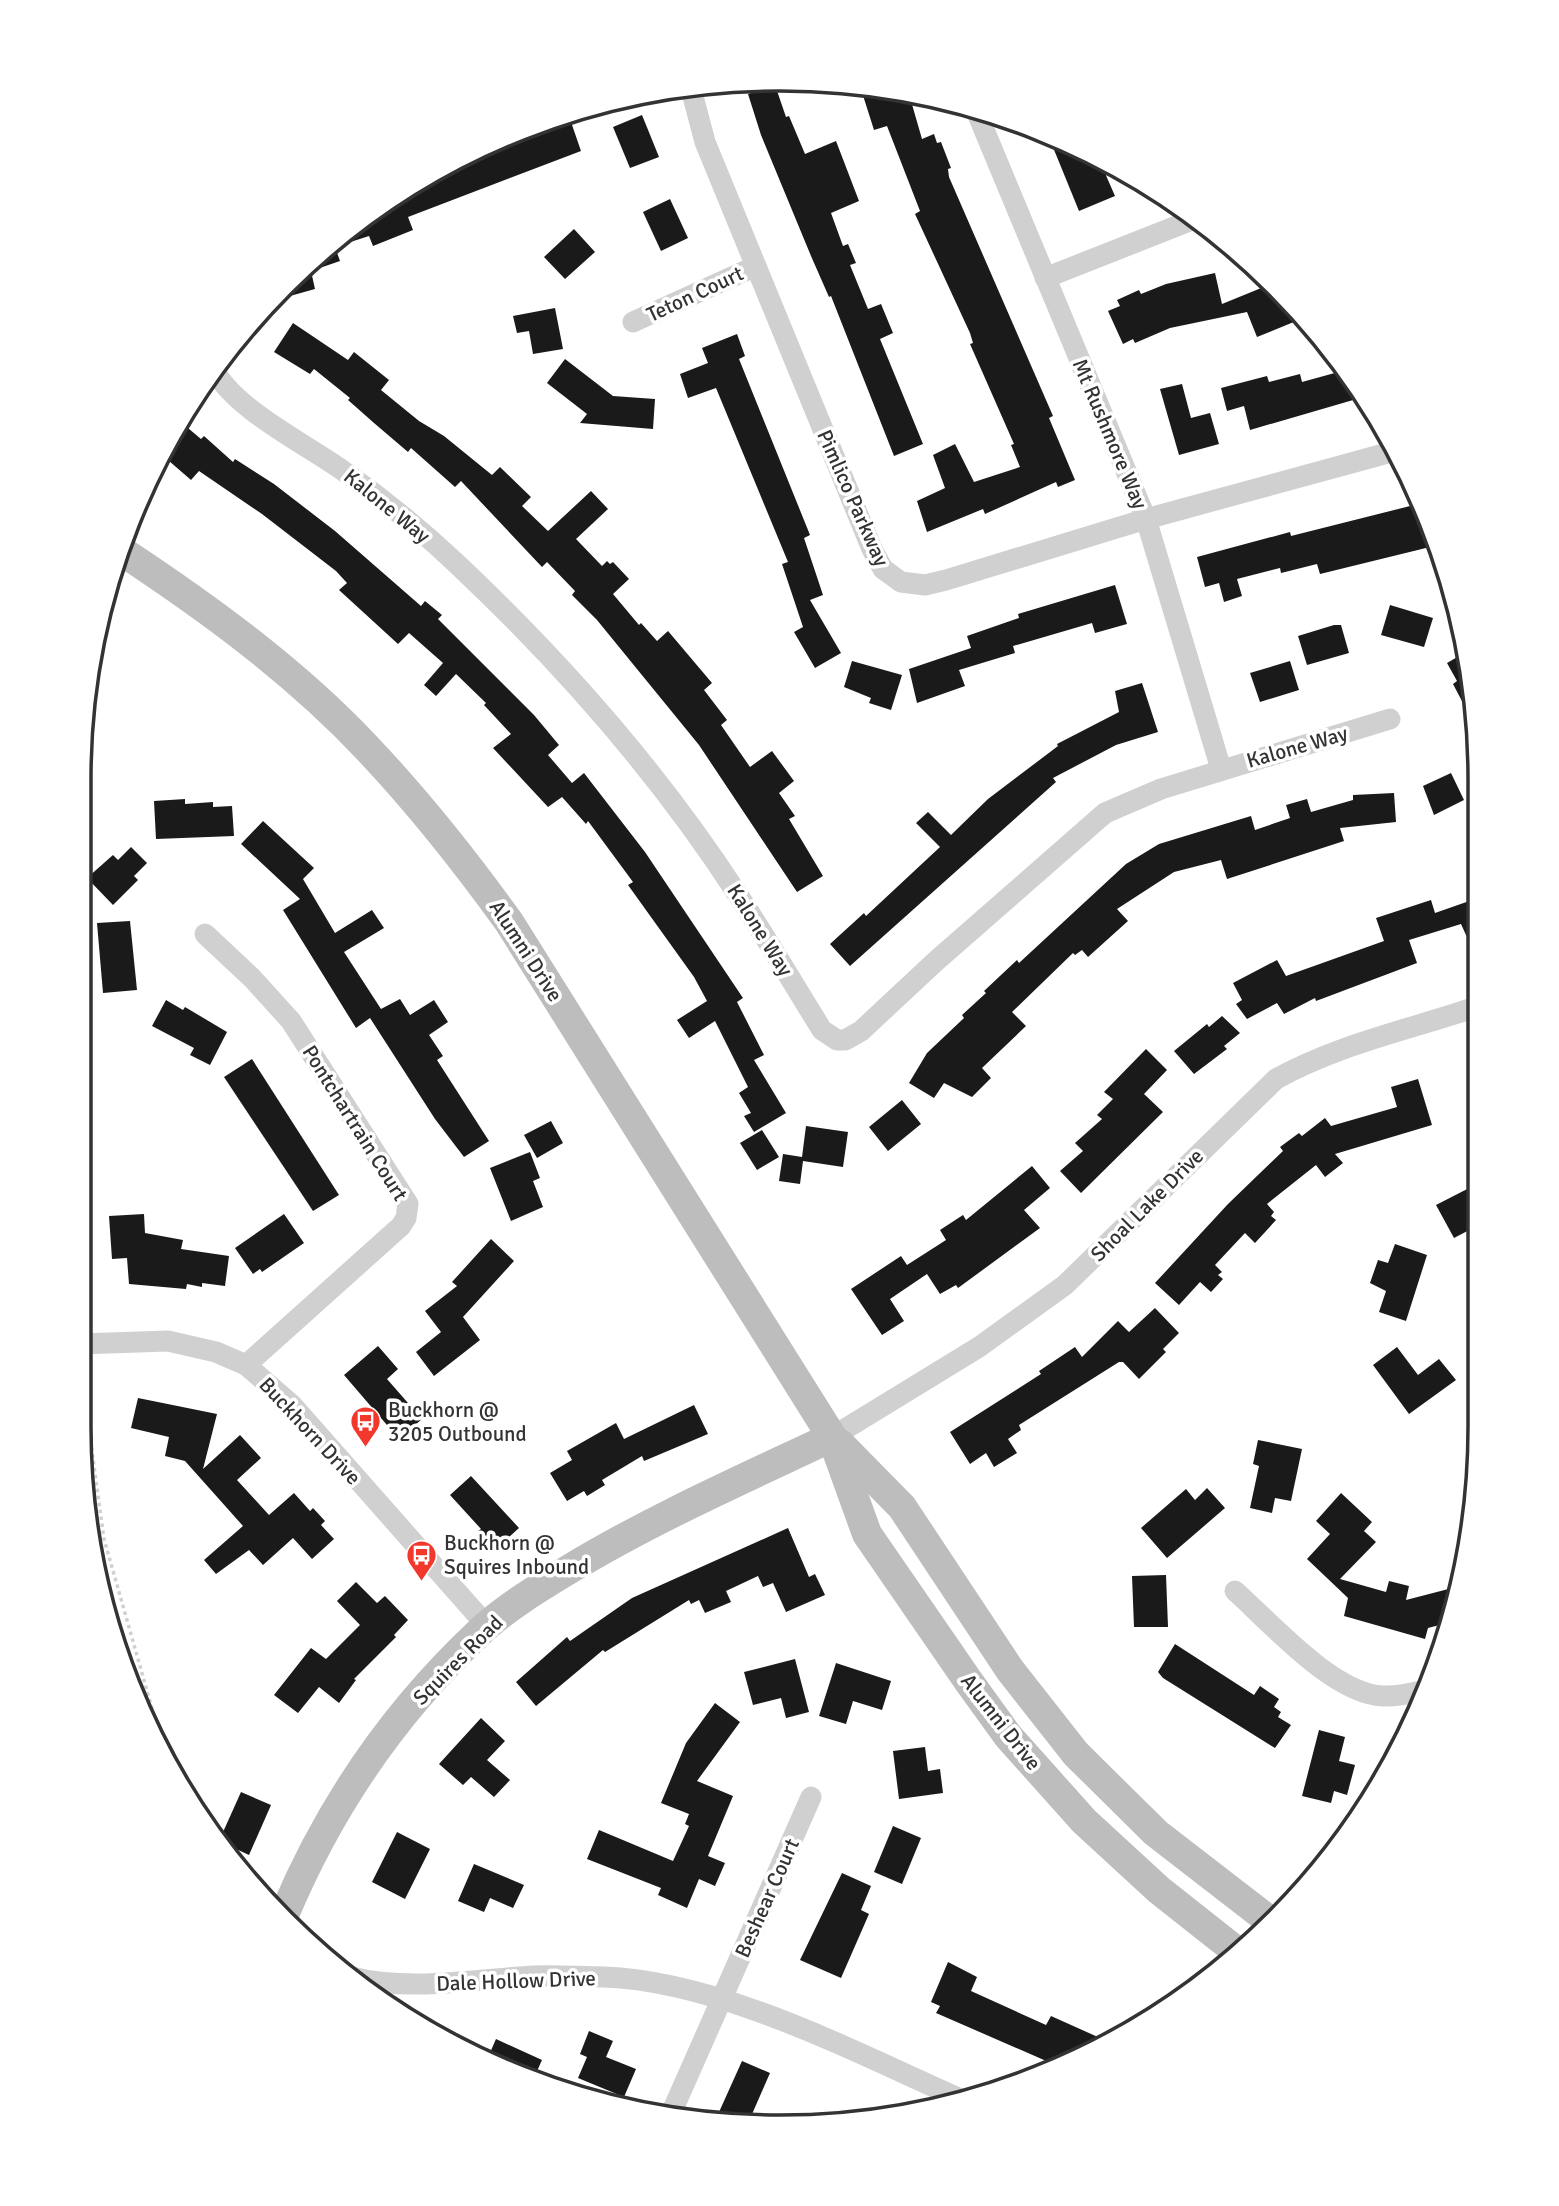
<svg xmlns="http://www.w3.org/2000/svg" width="1559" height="2206" viewBox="0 0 1559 2206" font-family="Signika,sans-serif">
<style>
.building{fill:#1a1a1a}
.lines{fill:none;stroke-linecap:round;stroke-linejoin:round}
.path{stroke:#d0d0d0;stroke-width:3.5;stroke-dasharray:3.5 3.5;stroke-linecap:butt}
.street{stroke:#d0d0d0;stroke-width:21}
.secondary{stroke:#bdbdbd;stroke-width:30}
.labels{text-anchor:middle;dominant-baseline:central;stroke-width:7;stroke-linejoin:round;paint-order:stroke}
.street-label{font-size:21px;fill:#333;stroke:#fff}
.poi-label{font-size:21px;fill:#333;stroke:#fff;text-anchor:start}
.rim{fill:none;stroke:#333;stroke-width:3.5}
</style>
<rect width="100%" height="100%" fill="#fff"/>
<g class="building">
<polygon points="775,85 786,117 789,116 805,154 836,141 859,201 831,213 843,246 848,244 856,263 850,265 868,309 881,304 893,333 880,339 923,444 894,456 831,296 829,297 811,256 761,135 748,94"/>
<polygon points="860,86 909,94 922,139 934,134 937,143 941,142 951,168 948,169 949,177 1053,416 1049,418 1075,480 1058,487 1056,482 985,514 983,509 927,532 917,501 945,488 933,455 955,444 974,482 1020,467 1011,445 1014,444 970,344 973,343 970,333 915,214 920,211 887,126 874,130"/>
<polygon points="642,115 659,157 630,168 613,127"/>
<polygon points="571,122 581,151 408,217 413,230 373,246 369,236 335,247 340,261 311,271 315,289 272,301 317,253 421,179"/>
<polygon points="1048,135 1098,157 1115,196 1079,211"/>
<polygon points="670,199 688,238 661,251 643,212"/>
<polygon points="574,229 595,252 565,279 544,257"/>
<polygon points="1215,273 1222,304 1271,284 1306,317 1257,337 1247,312 1170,328 1135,343 1133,339 1123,344 1108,311 1120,306 1117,300 1139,290 1141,294 1166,284"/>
<polygon points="555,308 563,349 533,354 529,331 517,333 513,316"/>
<polygon points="293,323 348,360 354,352 389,380 381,390 419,421 444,436 492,475 500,467 531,497 522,506 548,531 591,491 608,509 576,539 602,566 607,561 610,564 613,562 629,579 613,594 639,625 641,623 657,641 668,631 712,683 704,690 727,720 721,725 750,767 772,751 794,781 779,793 795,816 789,819 823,876 797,892 699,745 597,620 572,595 575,591 547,562 542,567 461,481 455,487 411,448 408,452 374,423 348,400 350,398 314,369 310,374 274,352"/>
<polygon points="737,334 745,356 739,359 810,535 804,538 823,595 810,600 841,653 815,668 794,632 803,627 782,564 788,562 716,388 688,398 680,374 708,363 702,348"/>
<polygon points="565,359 613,396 655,399 653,429 580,423 587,414 547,383"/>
<polygon points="1342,371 1360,398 1250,430 1244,406 1227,411 1221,388 1267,376 1269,382 1300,374 1302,382"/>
<polygon points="1182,384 1191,418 1210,413 1219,444 1179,455 1160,389"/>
<polygon points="182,423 201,439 204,436 233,462 235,459 274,484 335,531 421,606 425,601 442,615 438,619 534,715 559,745 548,755 572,783 584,773 645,852 743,998 737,1002 764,1055 754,1060 786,1113 754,1132 744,1116 751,1113 739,1093 748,1087 715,1021 689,1038 677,1020 707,1001 694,977 628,885 633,882 588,821 586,824 562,797 548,807 493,748 511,734 484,705 486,703 456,674 436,696 424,685 443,663 409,633 398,644 339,590 347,583 336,571 262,514 199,471 191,480 161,454"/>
<polygon points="1422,503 1434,532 1427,534 1430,547 1320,574 1317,564 1281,573 1280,568 1237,579 1242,596 1224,602 1219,583 1205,587 1197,557 1290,532 1291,536"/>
<polygon points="1115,585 1127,624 1095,633 1092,623 1013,646 1015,653 959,670 965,686 917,703 909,669 971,648 967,636 1019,618 1018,614"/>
<polygon points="1390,605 1433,618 1424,647 1381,635"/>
<polygon points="1334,625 1341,625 1349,653 1307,665 1298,636"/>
<polygon points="1466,652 1474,688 1474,724 1453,684 1457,681 1447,663"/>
<polygon points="852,661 902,675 891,710 869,703 871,698 844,687"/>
<polygon points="1290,661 1299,690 1260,702 1250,673"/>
<polygon points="1142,683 1158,732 1116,745 1053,778 1056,782 850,966 830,944 864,913 866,916 940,847 916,823 928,812 951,835 988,799 1058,746 1057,744 1119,712 1115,691"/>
<polygon points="1451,773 1464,800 1434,815 1423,786"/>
<polygon points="1394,793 1396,822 1340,828 1344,841 1227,879 1221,860 1174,872 1117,909 1128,921 1088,957 1082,950 1075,955 1073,953 1012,1012 1026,1026 982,1068 991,1078 972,1097 944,1083 934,1098 909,1083 927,1053 964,1018 962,1015 986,993 984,991 1017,960 1019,963 1126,864 1159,844 1251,816 1255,830 1290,818 1286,805 1307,799 1311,812 1353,800 1353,795"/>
<polygon points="185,799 185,804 213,802 213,807 232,806 234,836 156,839 154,801"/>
<polygon points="263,821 314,868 303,879 335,933 372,910 384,928 344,952 381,1009 400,999 410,1015 434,1000 448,1022 429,1035 443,1056 437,1060 489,1141 464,1157 435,1119 370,1018 356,1028 283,910 300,899 241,844"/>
<polygon points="131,847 147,863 134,876 138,880 113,905 87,878 113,855 118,860"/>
<polygon points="1475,899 1476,957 1461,924 1409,940 1417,963 1316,1001 1315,998 1284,1014 1277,1003 1247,1019 1236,1004 1242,1000 1233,983 1277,960 1286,976 1384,941 1376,918 1431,900 1435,913"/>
<polygon points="130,921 137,990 103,993 97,923"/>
<polygon points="166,1000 183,1010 185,1007 227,1032 210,1065 190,1055 194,1048 152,1026"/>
<polygon points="1222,1016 1240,1033 1224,1046 1227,1049 1194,1074 1174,1051 1207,1024 1209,1027"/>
<polygon points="1146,1049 1167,1070 1144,1094 1163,1112 1081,1193 1060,1171 1083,1151 1075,1143 1102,1119 1097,1115 1113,1099 1104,1092"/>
<polygon points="252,1059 339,1195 313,1211 224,1077"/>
<polygon points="1418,1079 1432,1125 1335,1154 1343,1163 1325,1177 1316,1165 1267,1204 1274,1212 1271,1216 1276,1220 1255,1243 1245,1233 1215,1265 1222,1272 1218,1275 1223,1279 1211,1292 1200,1282 1179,1305 1155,1283 1228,1204 1283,1151 1280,1147 1299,1133 1302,1136 1325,1118 1331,1126 1397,1107 1391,1087"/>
<polygon points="902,1100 921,1124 888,1151 869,1127"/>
<polygon points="551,1121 563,1143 537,1158 524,1135"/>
<polygon points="806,1126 848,1132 843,1167 803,1161 800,1184 779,1181 783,1154 802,1157"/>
<polygon points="762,1130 779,1157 757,1170 740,1143"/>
<polygon points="530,1152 540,1178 533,1181 543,1207 511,1221 490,1168"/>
<polygon points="1032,1166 1050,1188 1024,1210 1040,1228 958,1288 956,1285 940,1294 927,1274 890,1299 904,1321 882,1335 851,1289 901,1256 907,1265 946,1240 940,1230 963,1215 966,1220"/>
<polygon points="1477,1184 1477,1226 1454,1238 1436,1205"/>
<polygon points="144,1214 145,1233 183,1240 181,1249 229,1256 225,1286 202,1283 202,1287 187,1284 186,1289 129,1284 127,1258 112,1259 109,1216"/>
<polygon points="284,1214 304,1243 262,1272 260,1269 253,1274 235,1248"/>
<polygon points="491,1239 514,1261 463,1317 480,1340 434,1376 416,1352 441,1332 425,1311 457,1286 452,1282"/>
<polygon points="1395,1244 1427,1255 1406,1321 1379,1312 1386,1291 1370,1283 1378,1260 1388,1263"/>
<polygon points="1155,1308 1179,1333 1163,1349 1166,1352 1139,1379 1123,1362 1119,1362 1019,1425 1021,1430 1008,1439 1017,1453 994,1467 986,1453 970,1464 950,1432 1041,1374 1039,1371 1075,1347 1082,1357 1118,1321 1129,1332"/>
<polygon points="378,1346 398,1369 387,1379 422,1419 399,1439 344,1375"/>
<polygon points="1397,1347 1418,1375 1439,1359 1456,1380 1409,1414 1373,1365"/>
<polygon points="138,1398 217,1414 203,1469 240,1435 261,1458 237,1480 269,1515 294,1493 310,1511 313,1508 325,1521 321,1525 334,1539 312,1559 293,1538 263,1565 249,1550 216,1574 204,1560 243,1526 185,1461 165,1456 169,1437 131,1428"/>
<polygon points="694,1405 708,1434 644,1461 642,1456 602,1480 605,1485 587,1496 584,1491 567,1501 550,1473 572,1460 567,1451 616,1423 624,1439"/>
<polygon points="1258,1440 1302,1449 1291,1501 1275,1498 1272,1513 1250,1508 1259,1466 1253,1464"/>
<polygon points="471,1476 519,1528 495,1550 478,1531 481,1529 450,1495"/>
<polygon points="1207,1488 1225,1508 1167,1558 1141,1528 1186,1489 1195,1500"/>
<polygon points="1341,1493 1372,1522 1364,1531 1376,1542 1340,1579 1386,1592 1389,1581 1409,1586 1406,1600 1460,1586 1451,1622 1428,1628 1425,1639 1344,1616 1348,1598 1307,1559 1330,1534 1316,1521"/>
<polygon points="788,1528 809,1577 815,1574 825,1595 786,1612 773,1583 763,1587 758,1576 726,1591 731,1602 705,1613 699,1600 691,1604 689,1600 605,1652 603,1650 536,1706 516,1682 567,1637 570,1641 632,1598"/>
<polygon points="1166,1575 1168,1627 1134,1627 1132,1576"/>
<polygon points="356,1582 377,1603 385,1596 408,1620 394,1635 396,1637 354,1679 356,1680 339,1703 319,1687 298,1713 274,1695 311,1648 326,1659 360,1625 337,1601"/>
<polygon points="1175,1644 1254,1695 1260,1686 1279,1699 1274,1707 1281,1712 1278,1717 1291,1725 1275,1748 1163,1678 1158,1672"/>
<polygon points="795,1659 809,1712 786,1718 781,1698 753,1705 744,1672"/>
<polygon points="836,1663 891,1681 882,1710 853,1701 846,1724 819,1716"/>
<polygon points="715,1703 740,1722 697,1781 733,1796 708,1856 725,1863 715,1886 699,1879 687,1908 658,1895 661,1888 587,1859 599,1830 673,1861 689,1826 685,1824 689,1814 661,1803 686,1743"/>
<polygon points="481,1718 505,1741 487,1760 510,1780 494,1797 471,1777 463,1785 439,1764"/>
<polygon points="1319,1730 1345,1737 1339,1761 1355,1765 1347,1795 1334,1791 1331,1803 1302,1796"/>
<polygon points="925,1747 928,1771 940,1769 943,1793 899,1799 893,1751"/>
<polygon points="241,1792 271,1805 249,1855 219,1841"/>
<polygon points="893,1826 921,1838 902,1884 874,1872"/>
<polygon points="397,1832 430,1849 405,1899 372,1882"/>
<polygon points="474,1864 524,1885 513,1908 490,1898 484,1912 458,1901"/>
<polygon points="842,1873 871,1886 861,1910 869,1914 841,1978 800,1960"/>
<polygon points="948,1962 977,1977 971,1991 1046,2025 1051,2016 1109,2042 1089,2055 1060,2067 936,2013 940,2006 931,2002"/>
<polygon points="589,2031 613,2041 606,2057 636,2069 624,2097 578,2078 587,2057 580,2054"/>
<polygon points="496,2039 542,2060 533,2080 511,2074 486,2062"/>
<polygon points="742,2061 770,2073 749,2121 715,2121"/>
</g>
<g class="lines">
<polyline class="path" points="80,1364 104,1539 166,1758"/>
<g class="street">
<polyline points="690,85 705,142 872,549 883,569 901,582 925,585 946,580 1146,519 1395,451"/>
<polyline points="975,108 1146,519 1221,769"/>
<polyline points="1045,278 1197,218"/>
<polyline points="633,322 756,266"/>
<path d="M213 368C234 409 304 443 342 470 382 498 421 530 457 564 562 663 659 773 738 895 767 939 794 985 822 1030L837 1040H845L861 1031 936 961 1105 813 1161 789 1390 719"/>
<polyline points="205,934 252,978 291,1021 408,1204 406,1218 401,1226 246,1365"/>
<polyline points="79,1344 168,1341 216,1352 246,1365 292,1405 487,1626"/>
<path d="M832 1437 979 1347 1065 1285 1276 1079C1339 1044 1408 1030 1476 1007"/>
<path d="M1235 1591C1271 1623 1333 1694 1383 1696 1397 1697 1412 1693 1425 1690"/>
<path d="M351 1977C411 1992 474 1979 535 1976 557 1975 581 1977 604 1977 721 1981 856 2053 963 2100"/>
<polyline points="670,2116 811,1797"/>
</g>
<g class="secondary">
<path d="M120 550C208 608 296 672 368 749 420 804 465 861 509 922L832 1437 867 1534 969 1682 1008 1736 1084 1821 1159 1890 1240 1954"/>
<polyline points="840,1444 902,1507 1010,1670 1076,1754 1156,1833 1271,1922"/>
<path d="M284 1915C330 1805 397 1708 485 1627 510 1605 540 1587 568 1570 652 1519 743 1479 832 1437"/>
</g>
</g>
<defs>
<symbol id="bus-pin" viewBox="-11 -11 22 30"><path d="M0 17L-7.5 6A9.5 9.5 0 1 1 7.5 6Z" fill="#f2382c" stroke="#fff"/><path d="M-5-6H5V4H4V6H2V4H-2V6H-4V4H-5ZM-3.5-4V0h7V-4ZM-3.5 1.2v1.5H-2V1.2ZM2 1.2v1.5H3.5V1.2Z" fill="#fff"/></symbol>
</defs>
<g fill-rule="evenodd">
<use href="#bus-pin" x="348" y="1404" width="35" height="47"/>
<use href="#bus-pin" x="404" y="1538" width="35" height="47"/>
</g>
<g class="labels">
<g class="street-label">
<text transform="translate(695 294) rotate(-25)">Teton Court</text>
<text transform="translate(1110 434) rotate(67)">Mt Rushmore Way</text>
<text transform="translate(853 498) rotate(66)">Pimlico Parkway</text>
<text transform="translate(387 506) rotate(39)">Kalone Way</text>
<text transform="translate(1297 747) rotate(-16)">Kalone Way</text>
<text transform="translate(760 930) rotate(58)">Kalone Way</text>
<text transform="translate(526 951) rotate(57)">Alumni Drive</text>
<text transform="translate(355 1123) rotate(58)">Pontchartrain Court</text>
<text transform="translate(1147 1205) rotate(-45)">Shoal Lake Drive</text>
<text transform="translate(310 1431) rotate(47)">Buckhorn Drive</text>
<text transform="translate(458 1660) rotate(-45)">Squires Road</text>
<text transform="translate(1001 1722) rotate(52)">Alumni Drive</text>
<text transform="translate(767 1898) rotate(-66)">Beshear Court</text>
<text transform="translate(516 1981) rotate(-2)">Dale Hollow Drive</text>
</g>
<g class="poi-label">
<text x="388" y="1410">Buckhorn @<tspan x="388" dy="24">3205 Outbound</tspan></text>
<text x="444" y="1543">Buckhorn @<tspan x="444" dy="24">Squires Inbound</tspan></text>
</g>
</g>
<path d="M0 0H1559V2206H0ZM779 91H780A688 688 0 0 1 1468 779V1427A688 688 0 0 1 780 2115H779A688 688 0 0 1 91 1427V779A688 688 0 0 1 779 91Z" fill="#fff" fill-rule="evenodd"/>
<path class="rim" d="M779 91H780A688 688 0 0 1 1468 779V1427A688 688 0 0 1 780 2115H779A688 688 0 0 1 91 1427V779A688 688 0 0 1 779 91Z"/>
</svg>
